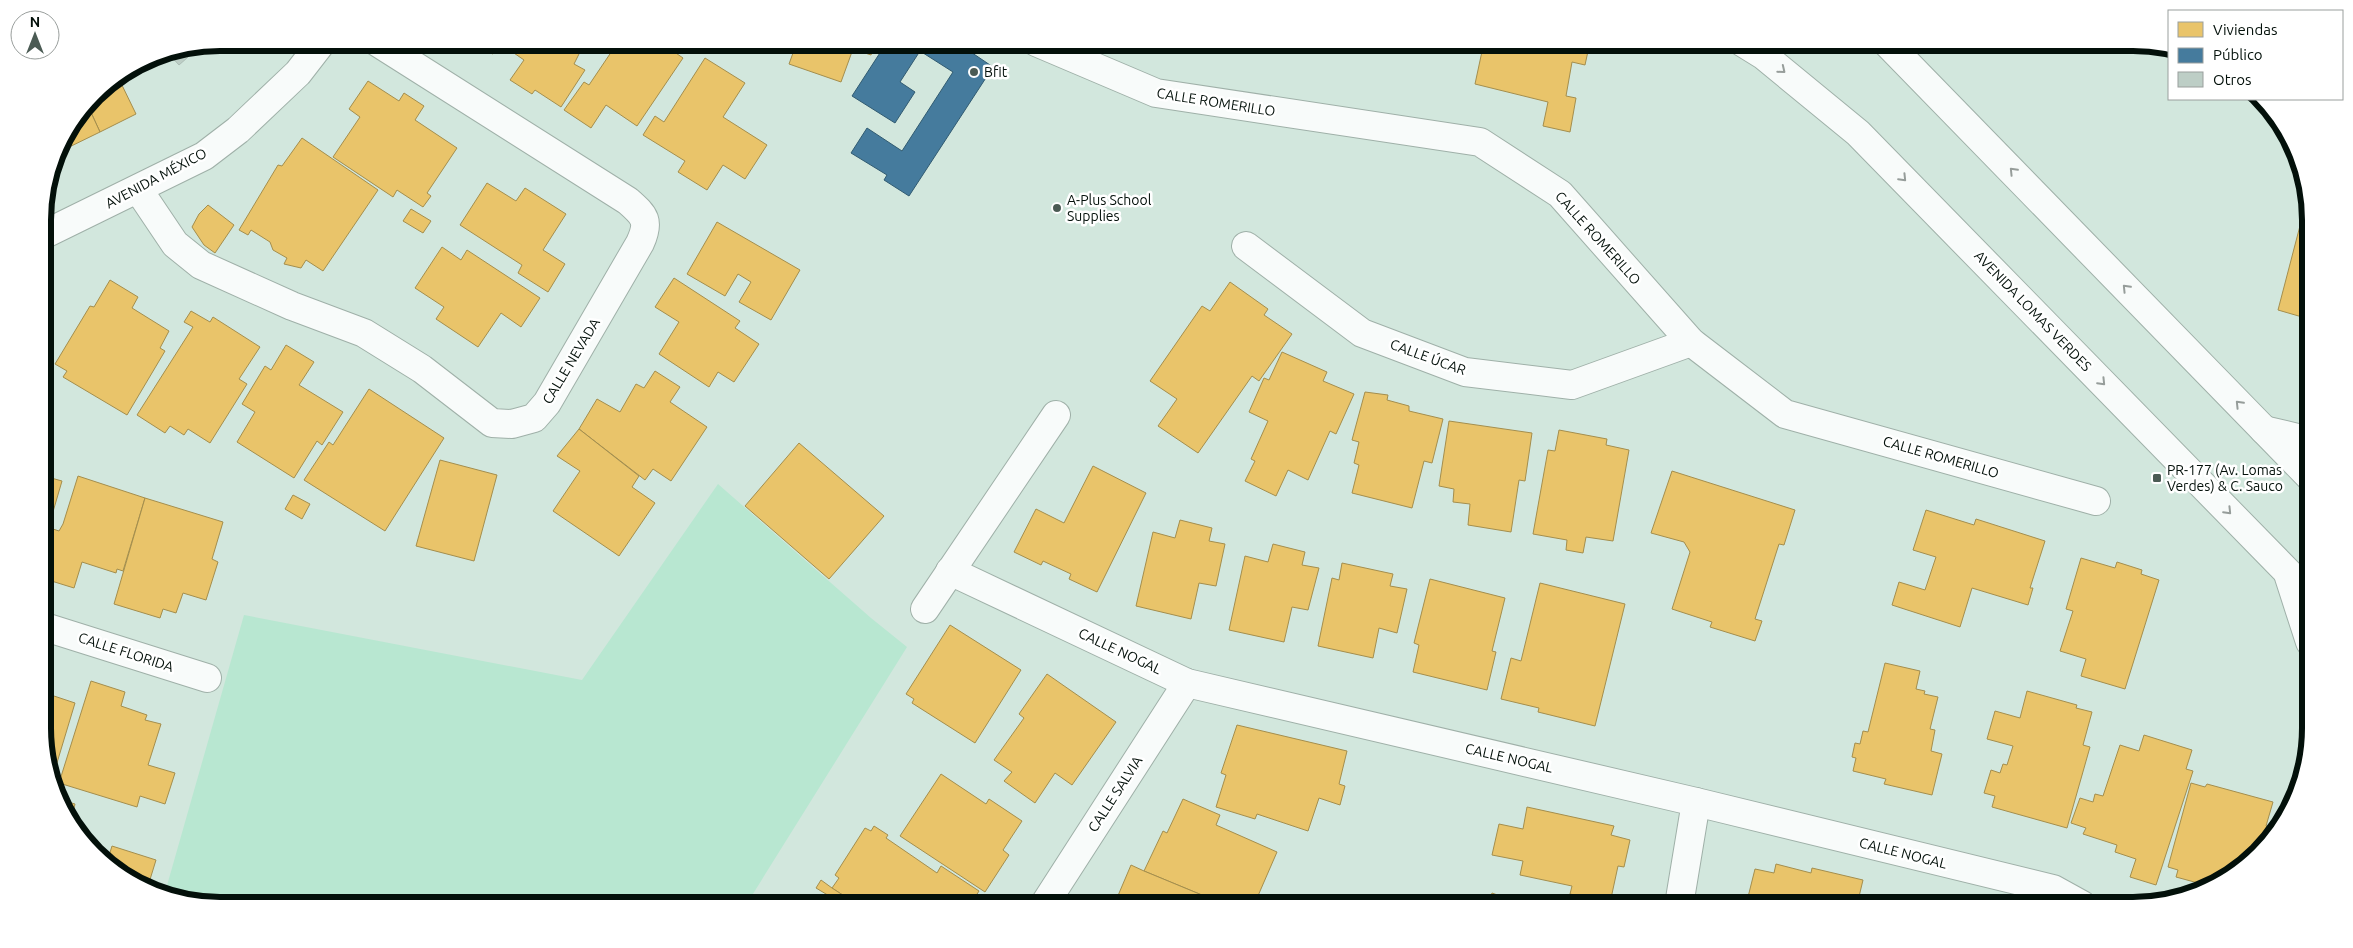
<svg xmlns="http://www.w3.org/2000/svg" width="2353" height="948" viewBox="0 0 2353 948" font-family="Ubuntu,sans-serif">
<style>
.green{fill:#b8e7d1}
.homes{fill:#e9c46a;stroke:#a48e4d}
.public{fill:#457b9d;stroke:#315b71}
.building{fill:#bdcec6;stroke:#acbdb5}
.lines{fill:none;stroke-linecap:round;stroke-linejoin:round}
.minor-casing{stroke:#9fb0a8;stroke-width:30}
.primary-casing{stroke:#9fb0a8;stroke-width:30}
.minor{stroke:#f8fbfa;stroke-width:28}
.primary{stroke:#f8fbfa;stroke-width:28}
.oneway{stroke:#969d9a}
.poi-dot{fill:#4b5b54;stroke:#fff;stroke-width:2}
.labels{text-anchor:middle;dominant-baseline:central;stroke-width:5;stroke-linejoin:round;paint-order:stroke}
.poi-label{font-size:14px;fill:#03100a;stroke:#fff;text-anchor:start}
.street-label{font-size:14px;fill:#03100a;stroke:#fff}
.rim{fill:none;stroke:#03100a;stroke-width:6}
</style>
<rect width="100%" height="100%" fill="#d2e7dd"/>
<polygon class="green" points="718,484 871,618 907,647 746,905 220,905 164,896 244,615 582,680"/>
<g class="homes">
<polygon points="463,42 498,42 493,54"/>
<polygon points="498,42 585,42 574,64 585,70 561,107 535,90 532,94 510,80 524,60"/>
<polygon points="618,42 660,42 683,58 637,126 606,105 591,128 564,110 584,82 589,85"/>
<polygon points="797,42 876,42 871,55 853,49 841,82 789,64"/>
<polygon points="1484,42 1590,42 1585,65 1572,62 1566,96 1576,98 1570,132 1543,126 1548,102 1475,84"/>
<polygon points="705,58 745,83 723,117 767,145 745,179 723,165 707,190 678,172 685,161 643,135 655,116 664,122"/>
<polygon points="118,77 136,114 100,132 88,106 103,87"/>
<polygon points="368,81 399,101 404,93 424,106 415,120 457,148 427,193 431,196 423,207 397,190 393,197 333,157 360,117 349,109"/>
<polygon points="88,106 100,132 61,151 61,141"/>
<polygon points="302,138 378,190 323,271 306,260 301,268 284,264 287,258 273,250 270,242 251,230 248,235 239,230 278,165 282,166"/>
<polygon points="487,183 516,201 525,188 566,214 543,250 565,264 548,292 518,273 522,265 460,225"/>
<polygon points="2307,199 2309,199 2309,319 2278,310"/>
<polygon points="208,205 234,225 215,253 204,245 192,227 199,214"/>
<polygon points="411,209 431,221 423,233 403,221"/>
<polygon points="717,222 800,270 771,320 739,302 751,282 738,274 725,296 687,274"/>
<polygon points="442,247 461,260 467,250 540,298 521,327 501,313 478,347 436,319 444,307 415,288"/>
<polygon points="674,278 740,321 735,328 759,344 734,382 718,372 709,387 659,354 679,322 655,307"/>
<polygon points="110,280 138,297 132,308 169,331 160,348 165,351 127,415 63,377 67,371 55,364 90,306 94,307"/>
<polygon points="1230,282 1268,309 1264,315 1292,334 1259,381 1252,376 1198,453 1158,426 1177,399 1150,381 1202,306 1210,311"/>
<polygon points="191,311 210,322 213,317 260,347 239,379 247,384 210,443 188,429 184,435 170,426 165,433 137,415 193,327 184,322"/>
<polygon points="286,345 314,362 299,385 343,412 322,445 317,441 294,478 237,442 255,412 242,404 265,366 271,370"/>
<polygon points="1282,352 1327,372 1323,381 1354,394 1336,434 1330,431 1308,480 1288,470 1276,496 1245,481 1255,461 1251,459 1268,421 1249,412 1264,378 1269,380"/>
<polygon points="655,371 680,387 670,402 707,427 671,481 653,469 645,480 579,429 597,399 620,412 636,384 644,388"/>
<polygon points="369,389 444,438 385,531 304,480 329,442 333,445"/>
<polygon points="1365,392 1388,395 1387,400 1409,406 1409,411 1443,419 1432,463 1424,461 1412,508 1352,493 1359,465 1354,463 1359,442 1352,440"/>
<polygon points="1449,421 1532,433 1525,481 1519,480 1511,532 1468,525 1470,504 1453,502 1454,489 1439,486"/>
<polygon points="579,429 639,476 632,487 655,503 619,556 553,511 580,471 557,456"/>
<polygon points="1559,430 1607,439 1606,445 1629,450 1613,541 1586,537 1583,553 1566,550 1567,540 1533,534 1548,450 1555,451"/>
<polygon points="799,443 884,516 829,579 745,506"/>
<polygon points="440,460 497,475 474,561 416,546"/>
<polygon points="1093,466 1146,493 1097,592 1069,579 1071,574 1043,561 1041,565 1014,552 1036,509 1064,523"/>
<polygon points="1672,471 1795,510 1784,545 1779,544 1755,619 1762,621 1755,641 1710,627 1712,622 1672,609 1690,552 1684,542 1651,533"/>
<polygon points="44,476 62,481 45,539"/>
<polygon points="78,476 145,498 123,571 117,569 116,573 82,562 74,588 45,579 45,556 53,529 59,531 63,524"/>
<polygon points="293,495 310,504 302,519 285,509"/>
<polygon points="145,498 223,522 212,559 218,562 206,600 183,593 176,613 163,609 160,618 114,604"/>
<polygon points="1926,510 1974,525 1976,519 2045,541 2030,588 2033,588 2028,605 1972,588 1960,627 1892,605 1899,582 1925,590 1936,557 1913,550"/>
<polygon points="1180,520 1212,528 1209,541 1225,544 1216,586 1199,583 1191,619 1136,606 1153,532 1175,538"/>
<polygon points="1273,544 1305,552 1302,565 1319,568 1308,610 1292,607 1284,642 1229,630 1245,556 1268,562"/>
<polygon points="2081,558 2115,568 2117,562 2142,570 2141,574 2159,580 2125,689 2081,676 2086,659 2060,651 2073,611 2066,609"/>
<polygon points="1342,563 1393,574 1390,586 1407,589 1397,633 1379,628 1373,658 1318,646 1332,578 1339,580"/>
<polygon points="1430,579 1505,598 1492,651 1496,652 1487,690 1413,672 1419,645 1414,643"/>
<polygon points="1540,583 1625,604 1595,726 1538,712 1539,708 1501,699 1511,658 1521,661"/>
<polygon points="950,625 1021,670 975,743 912,703 914,699 906,694"/>
<polygon points="1885,663 1920,671 1916,689 1925,691 1924,694 1938,697 1930,729 1935,730 1931,751 1942,754 1932,795 1884,784 1886,779 1853,771 1856,758 1852,757 1855,743 1860,744 1863,731 1868,732"/>
<polygon points="1047,674 1116,722 1072,785 1055,773 1035,803 1004,781 1012,772 994,760 1024,718 1019,714"/>
<polygon points="91,681 125,692 121,706 147,715 145,720 161,724 148,765 175,773 165,804 140,796 137,807 59,783"/>
<polygon points="2027,691 2077,705 2076,708 2092,712 2083,745 2090,747 2067,828 1992,807 1995,796 1984,793 1991,770 2000,773 2003,764 2007,765 2013,746 1987,739 1995,711 2020,718"/>
<polygon points="45,693 75,703 53,776 46,762"/>
<polygon points="1237,725 1347,751 1339,784 1345,786 1340,805 1319,798 1308,831 1257,814 1255,819 1216,807 1226,775 1221,773"/>
<polygon points="2144,735 2192,750 2186,769 2193,771 2156,885 2130,877 2136,859 2115,852 2117,845 2083,834 2086,828 2071,823 2080,798 2093,802 2095,794 2103,796 2120,745 2139,751"/>
<polygon points="941,774 986,804 989,799 1022,821 1003,850 1009,855 985,892 900,836"/>
<polygon points="2191,783 2205,787 2207,784 2273,802 2266,826 2271,828 2266,843 2241,869 2209,886 2176,877 2178,870 2168,867"/>
<polygon points="1183,799 1220,815 1216,825 1277,852 1254,905 1226,905 1144,871 1163,831 1167,833"/>
<polygon points="65,801 75,804 72,816"/>
<polygon points="1527,807 1614,826 1611,835 1630,840 1624,867 1618,866 1610,903 1570,894 1572,886 1520,875 1523,861 1492,855 1499,824 1523,829"/>
<polygon points="874,826 888,835 886,838 937,873 941,866 979,891 970,905 858,905 832,888 839,878 835,875 865,828 871,831"/>
<polygon points="112,846 156,860 148,886 108,859"/>
<polygon points="1776,864 1811,873 1812,868 1863,880 1857,905 1746,905 1755,869 1774,873"/>
<polygon points="1131,865 1144,871 1226,905 1114,905"/>
<polygon points="821,880 832,888 858,905 832,905 836,900 816,888"/>
<polygon points="1492,893 1524,905 1487,905"/>
</g>
<polygon class="public" points="887,42 956,42 993,67 909,196 884,180 887,175 851,153 867,128 902,151 953,72 920,51 900,82 915,92 895,123 852,96"/>
<polygon class="building" points="194,48 196,50 179,65 168,53"/>
<g class="lines">
<defs>
<g id="minor">
<polyline points="1036,42 1156,93 1480,142 1560,194 1691,342 1785,414 2096,501"/>
<path d="M138 189 175 244 201 265 292 306 364 333 422 369 492 423 512 424 534 418 547 403 640 243C650 221 645 216 628 201L377 42"/>
<polyline points="43,235 204,156 238,130 298,73 322,42"/>
<polyline points="1246,246 1362,333 1465,372 1572,385 1691,342"/>
<polyline points="950,571 1187,683 1696,802 2053,889 2082,905"/>
<polyline points="925,609 1056,415"/>
<polyline points="45,627 207,678"/>
<polyline points="1044,905 1187,683"/>
<polyline points="1679,905 1696,802"/>
</g>
<g id="primary">
<polyline points="1742,42 1763,55 1858,133 2310,595"/>
<polyline points="1886,42 2310,477"/>
<polyline points="2264,430 2310,441"/>
<polyline points="2289,577 2310,642"/>
</g>
</defs>
<use href="#minor" class="minor-casing"/>
<use href="#primary" class="primary-casing"/>
<use href="#minor" class="minor"/>
<use href="#primary" class="primary"/>
</g>
<defs><path id="oneway-chevron" d="M-2-3.5L2.5 0L-2 3.5" fill="none" stroke-width="1.6" stroke-linecap="round" stroke-linejoin="round" transform="scale(1.25)"/></defs>
<g class="oneway">
<use href="#oneway-chevron" transform="translate(1782 70) rotate(39)"/>
<use href="#oneway-chevron" transform="translate(2013 171) rotate(-134)"/>
<use href="#oneway-chevron" transform="translate(1903 178) rotate(46)"/>
<use href="#oneway-chevron" transform="translate(2126 288) rotate(-134)"/>
<use href="#oneway-chevron" transform="translate(2102 382) rotate(46)"/>
<use href="#oneway-chevron" transform="translate(2239 404) rotate(-134)"/>
<use href="#oneway-chevron" transform="translate(2228 511) rotate(46)"/>
</g>
<g class="poi-dot">
<circle cx="974" cy="72" r="5"/>
<circle cx="1057" cy="208" r="5"/>
<rect x="2152" y="473" width="10" height="10" rx="2.5"/>
</g>
<g class="labels">
<g class="poi-label">
<text x="984" y="72">Bfit</text>
<text x="1067" y="200">A-Plus School<tspan x="1067" dy="16">Supplies</tspan></text>
<text x="2167" y="470">PR-177 (Av. Lomas<tspan x="2167" dy="16">Verdes) &amp; C. Sauco</tspan></text>
</g>
<g class="street-label">
<text transform="translate(1216 102) rotate(9)">CALLE ROMERILLO</text>
<text transform="translate(156 178) rotate(-28)">AVENIDA MÉXICO</text>
<text transform="translate(1598 238) rotate(48)">CALLE ROMERILLO</text>
<text transform="translate(2033 311) rotate(46)">AVENIDA LOMAS VERDES</text>
<text transform="translate(1428 357) rotate(20)">CALLE ÚCAR</text>
<text transform="translate(571 361) rotate(-59)">CALLE NEVADA</text>
<text transform="translate(1941 457) rotate(16)">CALLE ROMERILLO</text>
<text transform="translate(1120 651) rotate(25)">CALLE NOGAL</text>
<text transform="translate(126 652) rotate(18)">CALLE FLORIDA</text>
<text transform="translate(1509 758) rotate(13)">CALLE NOGAL</text>
<text transform="translate(1115 794) rotate(-57)">CALLE SALVIA</text>
<text transform="translate(1903 853) rotate(14)">CALLE NOGAL</text>
</g>
</g>
<path d="M0 0H2353V948H0ZM220 51H2133A169 169 0 0 1 2302 220V728A169 169 0 0 1 2133 897H220A169 169 0 0 1 51 728V220A169 169 0 0 1 220 51Z" fill="#fff" fill-rule="evenodd"/>
<path class="rim" d="M220 51H2133A169 169 0 0 1 2302 220V728A169 169 0 0 1 2133 897H220A169 169 0 0 1 51 728V220A169 169 0 0 1 220 51Z"/>
<rect x="2168" y="10" width="175" height="90" fill="#ffffff" stroke="#9a9f9d"/>
<rect x="2178" y="22" width="25" height="15" fill="#e9c46a" stroke="#9a9f9d"/>
<text x="2213" y="35" font-size="15" fill="#03100a">Viviendas</text>
<rect x="2178" y="48" width="25" height="15" fill="#457b9d" stroke="#9a9f9d"/>
<text x="2213" y="60" font-size="15" fill="#03100a">Público</text>
<rect x="2178" y="72" width="25" height="15" fill="#bdcec6" stroke="#9a9f9d"/>
<text x="2213" y="85" font-size="15" fill="#03100a">Otros</text>
<g transform="translate(35 35)"><circle r="24" fill="#ffffff" stroke="#9a9f9d"/>
<path d="M0-4L9 19L0 12L-9 19Z" fill="#4b5b54"/>
<text y="-8" font-size="14" font-weight="bold" text-anchor="middle" fill="#03100a">N</text>
</g>
</svg>
